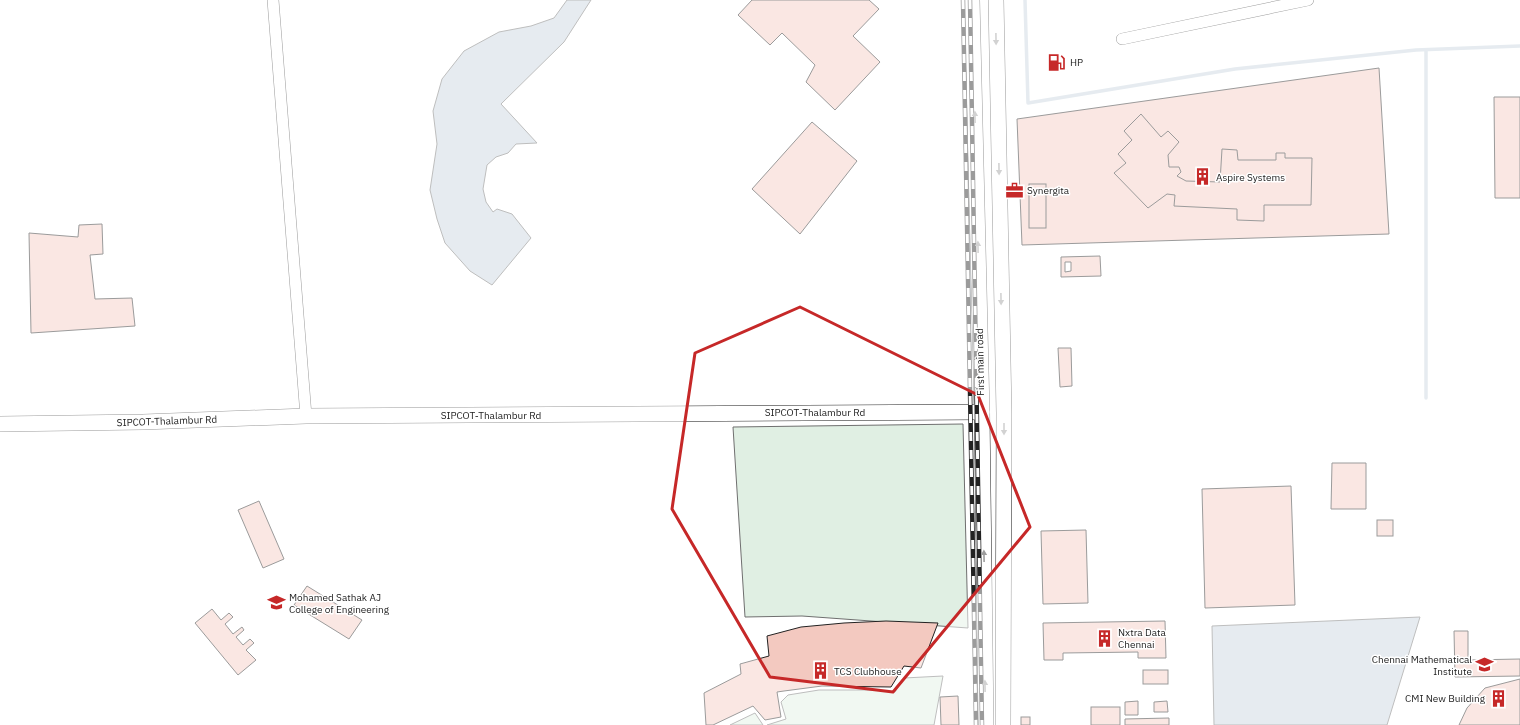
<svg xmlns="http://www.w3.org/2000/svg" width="1520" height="725" viewBox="0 0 1520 725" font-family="'IBM Plex Sans',sans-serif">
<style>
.green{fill:#e0efe3;stroke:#6f6f6f}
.water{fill:#c7d3dd;stroke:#6f6f6f}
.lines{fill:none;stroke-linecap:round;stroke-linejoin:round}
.stream{stroke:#c7d3dd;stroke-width:3.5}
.building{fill:#f3c9c0;stroke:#222;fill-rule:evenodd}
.street-casing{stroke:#222;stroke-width:12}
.secondary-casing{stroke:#222;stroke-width:16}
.street{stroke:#fff;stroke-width:11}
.secondary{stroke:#fff;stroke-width:15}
.rail-casing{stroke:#222;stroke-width:4.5}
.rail{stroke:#fff;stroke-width:3;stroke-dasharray:9;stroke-linecap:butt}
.oneway{fill:#9c9c9c}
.marked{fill:none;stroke:#c62828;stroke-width:3;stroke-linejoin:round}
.labels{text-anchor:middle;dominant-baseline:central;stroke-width:3;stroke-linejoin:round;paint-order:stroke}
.poi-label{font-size:10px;fill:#222;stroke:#fff;text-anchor:start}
.street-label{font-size:10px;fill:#222;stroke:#fff}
</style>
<rect width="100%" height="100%" fill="#fff"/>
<g class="green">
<polygon points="963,424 968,628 802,616 745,617 733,427"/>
<polygon points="943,676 934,725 767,725 786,719 781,702 788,695 819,690 873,690 895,692 904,678"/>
<polygon points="755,713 763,725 730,725"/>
</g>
<g class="water">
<polygon points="567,0 591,0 564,42 501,104 537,143 516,144 508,153 496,157 487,165 483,189 486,202 493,212 497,209 512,214 531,238 492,285 470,271 445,243 437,219 430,190 437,144 433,111 442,79 464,51 499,32 531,26 554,18"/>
<polygon points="1420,617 1387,725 1214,725 1212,626"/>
</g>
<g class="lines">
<g class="stream">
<polyline points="1025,0 1028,103 1235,69 1416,50 1520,46"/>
<polyline points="1426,50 1426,398"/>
<polyline points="968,152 970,395"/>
</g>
</g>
<g class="building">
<polygon points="752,0 869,0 879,9 853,36 880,62 835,110 806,82 815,65 782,33 770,45 738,15"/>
<polygon points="1379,68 1389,234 1022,245 1017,119"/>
<polygon points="1494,97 1520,97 1520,198 1495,198"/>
<polygon points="1141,114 1161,137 1168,131 1179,142 1168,155 1169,167 1179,167 1181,172 1177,176 1186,181 1220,182 1222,149 1237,150 1238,160 1276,160 1276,153 1285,153 1285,158 1312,158 1311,205 1264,205 1264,221 1237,220 1237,209 1174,206 1175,195 1167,194 1148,208 1114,173 1126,163 1118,154 1132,140 1124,131"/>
<polygon points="812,122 857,161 800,234 752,189"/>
<rect x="1029" y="184" width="17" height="44"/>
<polygon points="102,224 103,254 90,255 95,299 132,298 135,326 31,333 29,233 78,237 79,225"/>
<path d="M1100 256 1101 276 1061 277V257ZM1065 262H1071V271L1065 272Z"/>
<polygon points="1058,348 1071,348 1072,386 1060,387"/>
<polygon points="1332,463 1366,463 1366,509 1331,509"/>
<polygon points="1291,486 1295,605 1205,608 1202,489"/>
<polygon points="259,501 284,559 263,568 238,510"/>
<rect x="1377" y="520" width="16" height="16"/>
<polygon points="1086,530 1088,603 1043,604 1041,531"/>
<polygon points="307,586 362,620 349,639 294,605"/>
<polygon points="212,609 221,620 229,613 233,617 225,624 233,634 242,627 244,630 236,637 243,645 250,639 254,643 246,650 256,660 238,675 195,623"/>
<polygon points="886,621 938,623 921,668 904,666 891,687 822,686 784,691 777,692 781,717 765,720 753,706 713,725 706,725 704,693 741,674 740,664 769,656 767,636 801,627 844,623"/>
<polygon points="1165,621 1166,658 1138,658 1138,652 1063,653 1063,660 1044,660 1043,623"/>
<polygon points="1454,631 1468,631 1468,660 1520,659 1520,676 1455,677"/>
<rect x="1143" y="670" width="25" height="14"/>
<polygon points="1520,679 1520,725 1459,725 1467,708 1485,688"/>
<polygon points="958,696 959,725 941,725 940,697"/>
<polygon points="1138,701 1138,715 1125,715 1125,702"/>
<polygon points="1167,701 1168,712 1154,712 1154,702"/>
<rect x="1091" y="707" width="29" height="18"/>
<rect x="1021" y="717" width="9" height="8"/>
<polygon points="1169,718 1169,725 1125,725 1125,719"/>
</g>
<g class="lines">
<defs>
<g id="street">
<polyline points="273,0 306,416"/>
<polyline points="1122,39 1308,0"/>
</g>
<g id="secondary">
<polyline points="972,0 982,412 986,725"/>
<polyline points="996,0 1004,413 1003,725"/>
<polyline points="0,424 143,422 306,416 982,412"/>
</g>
</defs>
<use href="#street" class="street-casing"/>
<use href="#secondary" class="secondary-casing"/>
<use href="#street" class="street"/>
<use href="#secondary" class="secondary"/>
<defs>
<g id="rail">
<polyline points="963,0 976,725"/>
<polyline points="970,0 982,725"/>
</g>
</defs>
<use href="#rail" class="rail-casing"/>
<use href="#rail" class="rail"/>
</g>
<defs><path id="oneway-solid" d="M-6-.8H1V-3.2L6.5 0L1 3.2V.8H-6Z"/></defs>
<g class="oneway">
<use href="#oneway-solid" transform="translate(996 39) rotate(89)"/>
<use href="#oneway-solid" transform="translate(975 117) rotate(-91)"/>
<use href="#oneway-solid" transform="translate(999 169) rotate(89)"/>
<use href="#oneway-solid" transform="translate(978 247) rotate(-91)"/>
<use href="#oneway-solid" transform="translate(1001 299) rotate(89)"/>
<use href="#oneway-solid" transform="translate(1004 429) rotate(90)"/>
<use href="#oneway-solid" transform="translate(984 556) rotate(-91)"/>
<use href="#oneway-solid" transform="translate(985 686) rotate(-91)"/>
</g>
<path d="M0 0H1520V725H0ZM800 307 978 395 1030 527 893 692 770 677 672 509 695 353Z" fill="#fff" fill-opacity=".55" fill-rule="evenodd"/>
<path class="marked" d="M800 307 978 395 1030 527 893 692 770 677 672 509 695 353Z"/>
<defs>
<symbol id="fuel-bare" viewBox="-9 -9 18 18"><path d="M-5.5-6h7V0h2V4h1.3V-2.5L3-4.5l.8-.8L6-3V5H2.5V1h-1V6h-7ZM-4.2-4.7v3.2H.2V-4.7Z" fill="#c62828" stroke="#fff" stroke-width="2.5" paint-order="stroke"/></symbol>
<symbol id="building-bare" viewBox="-9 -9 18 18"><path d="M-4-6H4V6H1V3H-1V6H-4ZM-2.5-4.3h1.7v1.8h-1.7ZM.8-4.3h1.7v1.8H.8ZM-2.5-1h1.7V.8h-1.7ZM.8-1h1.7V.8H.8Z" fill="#c62828" stroke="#fff" stroke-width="2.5" paint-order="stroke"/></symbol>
<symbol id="office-bare" viewBox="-9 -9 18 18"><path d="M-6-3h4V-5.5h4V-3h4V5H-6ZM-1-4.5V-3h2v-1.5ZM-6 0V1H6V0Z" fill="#c62828" stroke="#fff" stroke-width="2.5" paint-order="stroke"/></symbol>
<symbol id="university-bare" viewBox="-9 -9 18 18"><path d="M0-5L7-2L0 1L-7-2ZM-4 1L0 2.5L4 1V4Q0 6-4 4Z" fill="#c62828" stroke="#fff" stroke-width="2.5" paint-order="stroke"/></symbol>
</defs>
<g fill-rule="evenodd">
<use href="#fuel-bare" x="1044" y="50" width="25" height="25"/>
<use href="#building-bare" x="1190" y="164" width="25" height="25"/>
<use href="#office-bare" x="1002" y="178" width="25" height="25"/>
<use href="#university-bare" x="264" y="590" width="25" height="25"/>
<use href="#building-bare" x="1092" y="626" width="25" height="25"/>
<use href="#university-bare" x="1472" y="652" width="25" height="25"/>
<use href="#building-bare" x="808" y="658" width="25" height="25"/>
<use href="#building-bare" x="1486" y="686" width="25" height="25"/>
</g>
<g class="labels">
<g class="poi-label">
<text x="1070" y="62">HP</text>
<text x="1216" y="177">Aspire Systems</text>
<text x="1027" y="190">Synergita</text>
<text x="289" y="597">Mohamed Sathak AJ<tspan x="289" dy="12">College of Engineering</tspan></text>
<text x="1118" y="632">Nxtra Data<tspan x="1118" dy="12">Chennai</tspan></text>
<text x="1472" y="659" text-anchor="end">Chennai Mathematical<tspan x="1472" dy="12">Institute</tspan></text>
<text x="834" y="671">TCS Clubhouse</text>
<text x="1485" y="698" text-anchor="end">CMI New Building</text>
</g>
<g class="street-label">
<text transform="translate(980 362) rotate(-91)">First main road</text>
<text x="815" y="412">SIPCOT-Thalambur Rd</text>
<text x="491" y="415">SIPCOT-Thalambur Rd</text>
<text transform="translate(167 421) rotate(-2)">SIPCOT-Thalambur Rd</text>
</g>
</g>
</svg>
